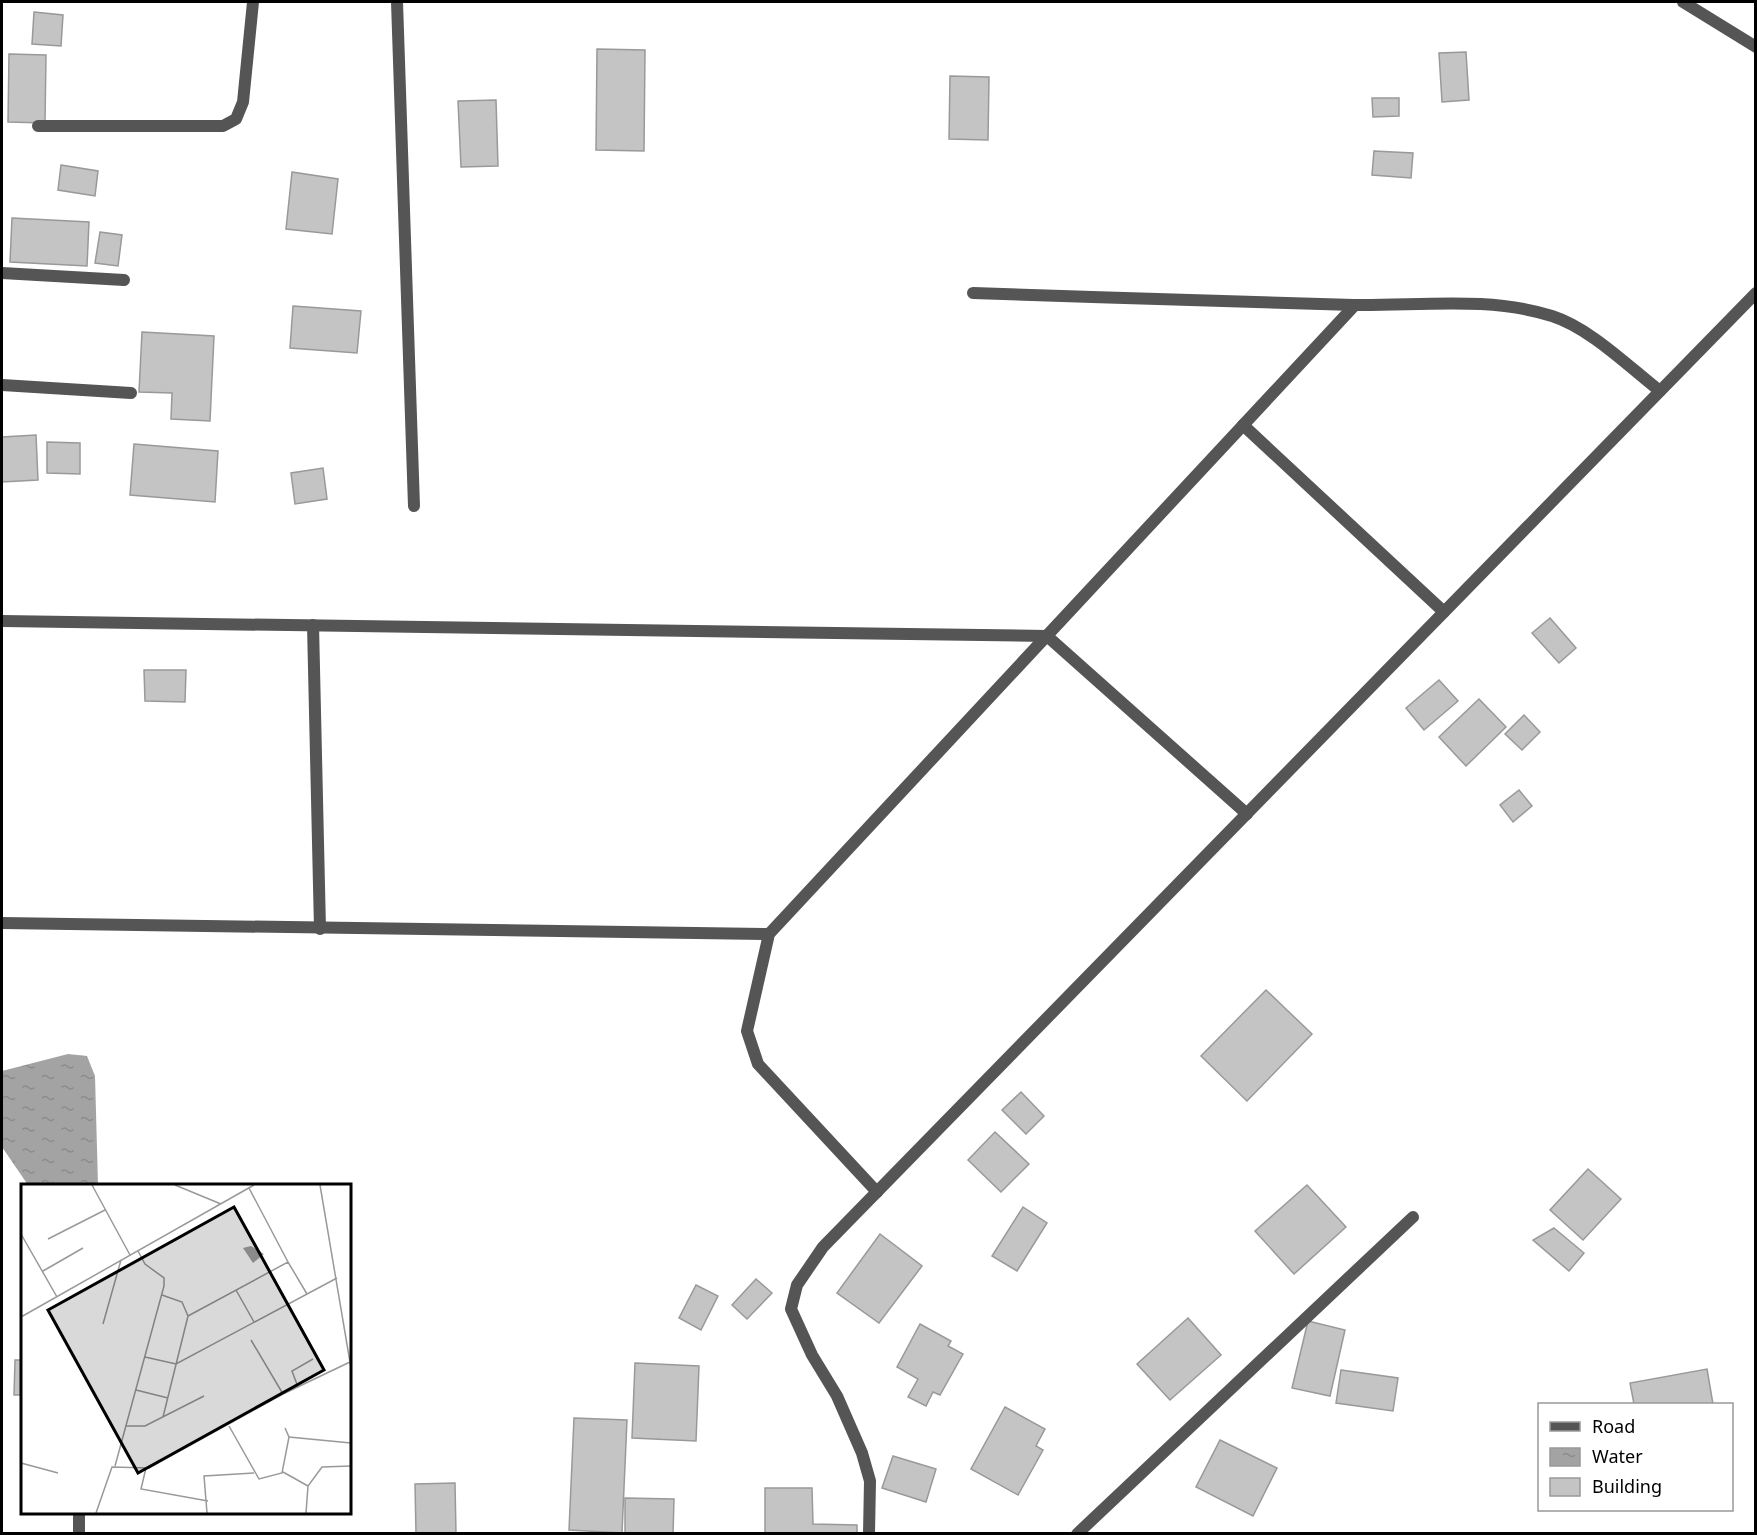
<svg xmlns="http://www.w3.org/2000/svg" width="1757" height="1535" viewBox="0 0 1757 1535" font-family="'Noto Sans',sans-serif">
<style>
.water{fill:url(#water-ripples)}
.building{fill:#c4c4c4;stroke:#999;stroke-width:1.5}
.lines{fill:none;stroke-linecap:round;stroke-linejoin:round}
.lane{stroke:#555;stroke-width:12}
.street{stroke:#555;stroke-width:12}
.inset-road{fill:none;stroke:#999;stroke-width:1.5}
.view{fill:#000;fill-opacity:0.15;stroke:#000;stroke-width:3}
.inset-edge{fill:none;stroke:#000;stroke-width:3}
</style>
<defs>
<pattern id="water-ripples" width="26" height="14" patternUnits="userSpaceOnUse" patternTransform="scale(1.5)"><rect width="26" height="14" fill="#a3a3a3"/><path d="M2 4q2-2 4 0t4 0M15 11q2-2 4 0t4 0" fill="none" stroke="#8b8b8b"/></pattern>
</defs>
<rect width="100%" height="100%" fill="#fff"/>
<polygon class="water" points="68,1054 87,1056 95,1076 98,1185 28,1185 2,1147 2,1071"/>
<g class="building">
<polygon points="34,12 63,15 61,46 32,44"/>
<polygon points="597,49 645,50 644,151 596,150"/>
<polygon points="1466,52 1469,100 1442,102 1439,53"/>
<polygon points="9,54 46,55 45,123 8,122"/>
<polygon points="950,76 989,77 988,140 949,139"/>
<polygon points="1372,98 1399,98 1399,116 1373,117"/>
<polygon points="496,100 498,166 461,167 458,101"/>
<polygon points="1374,151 1413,153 1411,178 1372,175"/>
<polygon points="61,165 98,171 95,196 58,190"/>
<polygon points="292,172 338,179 332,234 286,229"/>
<polygon points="12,218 89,222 87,266 10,262"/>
<polygon points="100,232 122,235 118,266 95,263"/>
<polygon points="293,306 361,311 357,353 290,348"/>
<polygon points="142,332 214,336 210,421 171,419 172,393 139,392"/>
<polygon points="36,435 38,480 2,482 2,437"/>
<polygon points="47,442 80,443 80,474 47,473"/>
<polygon points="134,444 218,451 215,502 130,495"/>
<polygon points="323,468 327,499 295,504 291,473"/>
<polygon points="1550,618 1576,648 1559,663 1532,633"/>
<polygon points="144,670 186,670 185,702 145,701"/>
<polygon points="1439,680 1458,701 1424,730 1406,708"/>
<polygon points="1479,699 1506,727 1466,766 1439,737"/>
<polygon points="1524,715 1540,732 1522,750 1505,734"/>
<polygon points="1519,790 1532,806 1513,822 1500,805"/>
<polygon points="1266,990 1312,1034 1247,1101 1201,1056"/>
<polygon points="1021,1092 1044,1116 1026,1134 1002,1110"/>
<polygon points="995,1132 1029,1164 1001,1192 968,1160"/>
<polygon points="1588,1169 1621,1199 1583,1240 1550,1210"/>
<polygon points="1307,1185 1346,1227 1294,1274 1255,1231"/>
<polygon points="1023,1207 1047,1223 1017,1271 992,1256"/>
<polygon points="1554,1228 1584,1253 1569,1271 1533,1240"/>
<polygon points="880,1234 922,1266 879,1323 837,1293"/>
<polygon points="756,1279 772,1293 747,1319 732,1305"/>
<polygon points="696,1285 718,1296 701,1330 679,1318"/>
<polygon points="1188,1318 1221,1355 1170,1400 1137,1364"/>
<polygon points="1308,1321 1345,1330 1330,1396 1292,1388"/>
<polygon points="920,1324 951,1341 948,1346 963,1354 940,1395 933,1392 926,1406 908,1397 918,1379 897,1367"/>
<polygon points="15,1360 22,1360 22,1395 14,1395"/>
<polygon points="635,1363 699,1366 696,1441 632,1438"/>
<polygon points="1707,1369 1713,1404 1634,1404 1630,1383"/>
<polygon points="1341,1370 1398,1378 1393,1411 1336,1403"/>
<polygon points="1005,1407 1045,1429 1036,1446 1043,1450 1018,1495 971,1469"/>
<polygon points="574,1418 627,1420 622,1533 569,1530"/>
<polygon points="1220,1440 1277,1468 1253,1516 1196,1487"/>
<polygon points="893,1456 936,1469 926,1502 882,1488"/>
<polygon points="455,1483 456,1534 416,1534 415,1484"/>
<polygon points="765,1488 812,1488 813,1524 857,1525 857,1534 765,1534"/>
<polygon points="625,1498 674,1499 673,1534 625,1534"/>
</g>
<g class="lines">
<g class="lane">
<polyline points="2,273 124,280"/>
<polyline points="2,385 131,393"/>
<polyline points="79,1512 79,1534"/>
</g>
<g class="street">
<polyline points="397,2 414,506"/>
<polyline points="1683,2 1756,47"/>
<polyline points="38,126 223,126 236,119 243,102 253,2"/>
<path d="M973 293C1100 297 1227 302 1354 305 1419 306 1489 296 1552 316 1590 328 1629 367 1660 391"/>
<polyline points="1243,425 1444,612"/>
<polyline points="2,621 1047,636 1247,814"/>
<polyline points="313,625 320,929"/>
<polyline points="2,923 769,934"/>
<polyline points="877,1192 758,1064 747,1031 769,934 1355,305"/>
<polyline points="869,1534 870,1481 862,1453 837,1396 812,1355 791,1309 797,1285 823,1247 1756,293"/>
<polyline points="1077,1534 1413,1217"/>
</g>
</g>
<g transform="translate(21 1184)">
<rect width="330" height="330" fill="#fff"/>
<path d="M230 62 243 70 232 79 222 64Z" fill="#a3a3a3"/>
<path class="inset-road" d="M71 1 109 71M154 1 200 20M299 1 330 184M228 4 267 78M0 50 36 113M27 55 84 26M22 87 62 64M215 106 233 138M141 111 161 118 167 132 142 233M167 132 267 78 286 110M0 133 233 1M82 140 100 76M230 156 262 210M124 173 155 180 316 94M277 203 271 187 292 175M115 206 147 214M105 242H124L183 212M208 242 238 295 261 289 268 253M264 244 268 253 330 259M0 279 37 289M94 282 143 102V94L124 80 117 67M125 284 120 305 187 317M262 288 287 302M75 329 91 283 128 284 262 210 329 178M186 329 183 292 233 289M285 329 287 302 301 283 330 282"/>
<path class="view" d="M213 23 303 186 117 289 27 126Z"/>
<rect width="330" height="330" class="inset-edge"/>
</g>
<rect width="1757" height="1535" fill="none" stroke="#000000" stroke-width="6"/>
<rect x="1538" y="1403" width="195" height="108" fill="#ffffff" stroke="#999999" stroke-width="1.5"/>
<rect x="1550" y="1422" width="30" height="9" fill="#555555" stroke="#999999" stroke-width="1.5"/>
<text x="1592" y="1433" font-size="18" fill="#000000">Road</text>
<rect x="1550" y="1448" width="30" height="18" fill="url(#water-ripples)" stroke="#999999" stroke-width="1.5"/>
<text x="1592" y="1463" font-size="18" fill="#000000">Water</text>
<rect x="1550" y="1478" width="30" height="18" fill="#c4c4c4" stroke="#999999" stroke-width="1.5"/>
<text x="1592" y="1493" font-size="18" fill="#000000">Building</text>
</svg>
